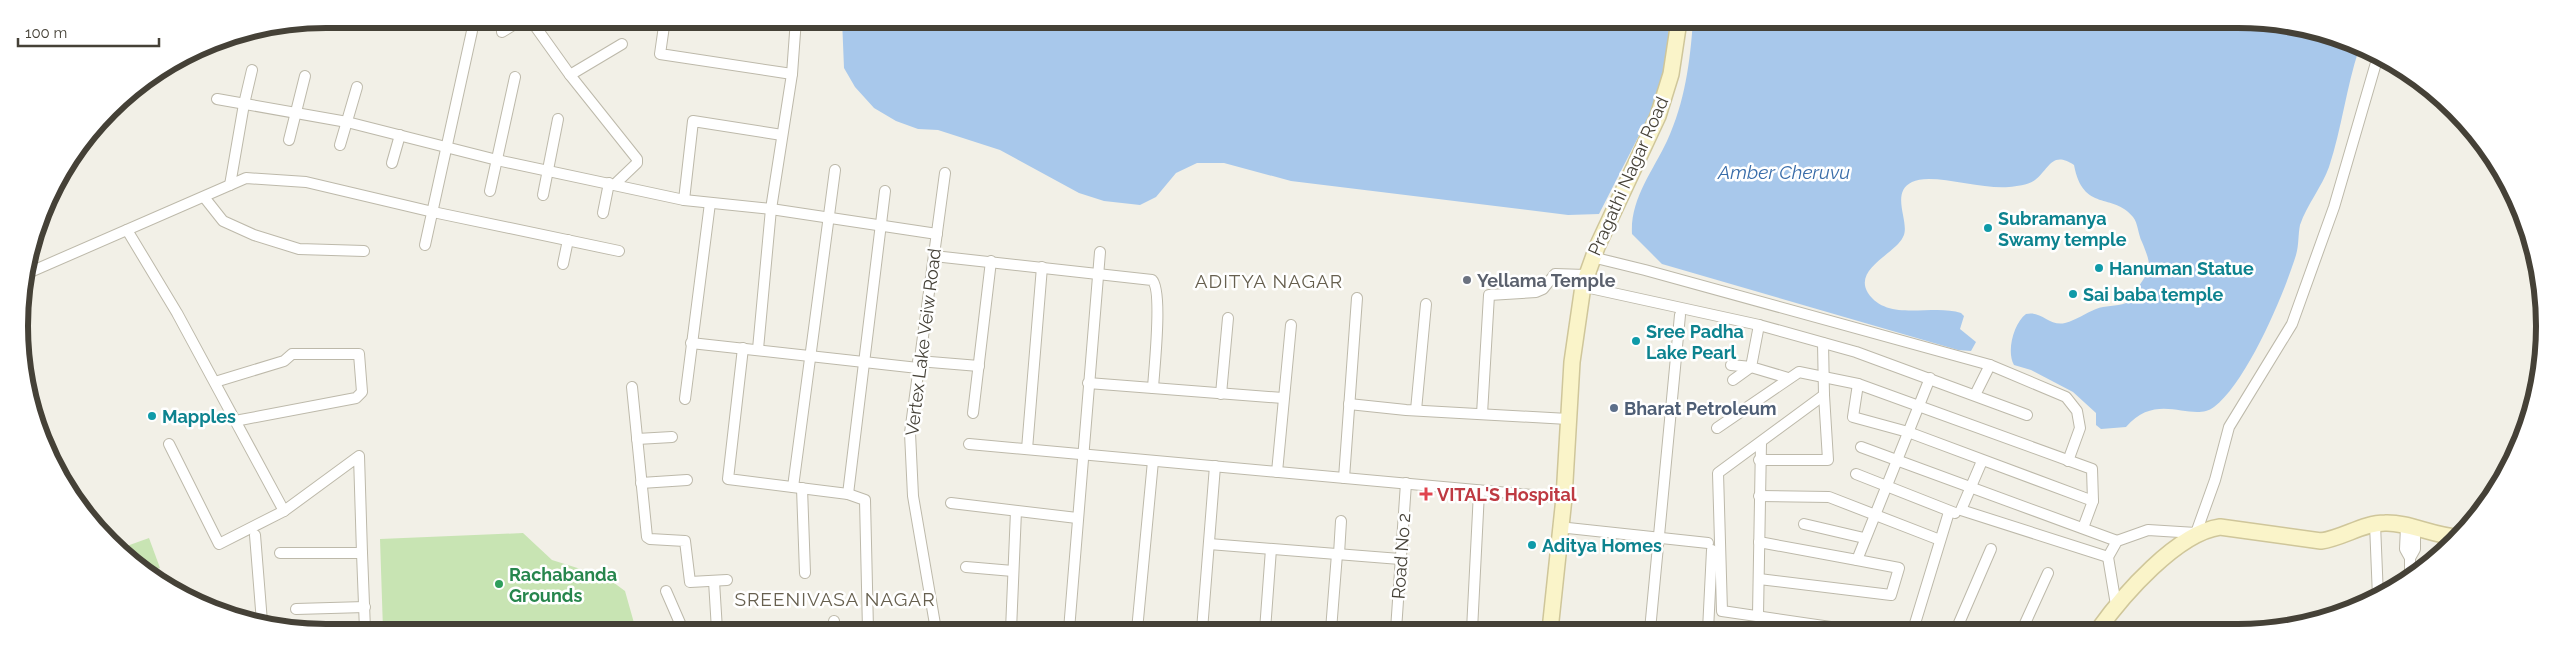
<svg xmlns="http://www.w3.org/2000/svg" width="2563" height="651" viewBox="0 0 2563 651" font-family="Raleway,sans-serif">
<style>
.green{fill:#c8e4b3}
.water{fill:#a8c8eb}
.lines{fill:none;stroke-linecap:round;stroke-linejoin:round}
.street-casing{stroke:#bdb9aa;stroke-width:12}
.secondary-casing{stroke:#cfc69a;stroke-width:18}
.primary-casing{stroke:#dbc66d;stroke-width:19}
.street{stroke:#fff;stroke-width:10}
.secondary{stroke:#faf4c9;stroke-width:15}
.primary{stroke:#f7e79c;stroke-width:16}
.culture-dot{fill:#0f9aa8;stroke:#fff;stroke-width:2}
.worship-dot{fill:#6b7280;stroke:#fff;stroke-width:2}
.service-dot{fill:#5c6f8a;stroke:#fff;stroke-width:2}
.health-dot{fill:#e0444e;stroke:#fff;stroke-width:2}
.leisure-dot{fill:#2e9e5b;stroke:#fff;stroke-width:2}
.labels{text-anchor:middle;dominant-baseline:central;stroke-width:5;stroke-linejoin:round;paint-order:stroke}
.street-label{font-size:18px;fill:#454137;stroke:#fff}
.culture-label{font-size:18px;font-weight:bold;fill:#0d838f;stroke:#fff;text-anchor:start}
.worship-label{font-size:18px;font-weight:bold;fill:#5b616d;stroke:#fff;text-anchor:start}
.service-label{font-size:18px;font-weight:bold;fill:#4e5e75;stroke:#fff;text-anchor:start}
.health-label{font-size:18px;font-weight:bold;fill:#be3a42;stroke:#fff;text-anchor:start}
.leisure-label{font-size:18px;font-weight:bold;fill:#27864d;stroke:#fff;text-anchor:start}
.water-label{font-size:19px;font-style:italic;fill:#386ca9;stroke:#fff}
.neighbourhood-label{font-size:19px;letter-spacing:1px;fill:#67604f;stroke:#fff}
.rim{fill:none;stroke:#454137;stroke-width:6}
</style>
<rect width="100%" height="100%" fill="#f2f0e7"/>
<g class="green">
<polygon points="523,533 552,560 606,577 625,591 636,630 383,630 380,539"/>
<polygon points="149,538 160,568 150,571 124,547"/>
</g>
<g class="water">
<polygon points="842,19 1670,21 1664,74 1652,110 1599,214 1568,215 1291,181 1224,163 1197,163 1176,173 1156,197 1140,205 1104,201 1079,193 1000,150 938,130 918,129 896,121 874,108 855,87 844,68"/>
<path d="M1693 21H2278L2359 49C2346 88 2342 128 2329 167 2322 187 2307 204 2300 225 2298 235 2299 245 2296 255 2284 294 2247 382 2214 407 2192 424 2158 390 2126 427L2101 429 2096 425V413L2073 392 2031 370 2014 365C2006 351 2014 323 2026 314 2041 310 2050 327 2065 323 2077 320 2085 313 2096 309 2105 305 2116 307 2126 303 2133 300 2133 295 2137 289 2152 267 2152 267 2142 242 2138 234 2138 223 2133 217 2113 192 2083 213 2074 165 2051 150 2049 170 2035 180 2028 185 2017 186 2009 187 1982 190 1931 172 1912 182 1889 193 1911 223 1903 237 1895 254 1853 269 1868 293 1888 323 1933 303 1961 313L1964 316 1960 329 1976 342 1971 351 1958 350 1662 264 1632 234C1630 199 1653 171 1667 141 1685 102 1690 62 1693 21Z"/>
</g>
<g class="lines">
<defs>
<g id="street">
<polyline points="530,19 570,75 637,159 637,163 614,185"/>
<polyline points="665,19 660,54 792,74"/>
<polyline points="502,32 523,19"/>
<polyline points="570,75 622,44"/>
<polyline points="217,99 347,122 497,160 684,200 771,209 937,234"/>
<polyline points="289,140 305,76"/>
<polyline points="340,145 357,87"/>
<polyline points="392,163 400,135"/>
<polyline points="230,185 244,104 252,70"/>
<polyline points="490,191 515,77"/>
<polyline points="543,195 558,119"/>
<polyline points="204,197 223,221 254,235 299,249 364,251"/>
<polyline points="684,200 693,121 782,135"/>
<polyline points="603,213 609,183"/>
<polyline points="127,230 177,313 284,511 359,456 362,553 280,553"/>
<polyline points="425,245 472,31"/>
<path d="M934 256 1152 280C1163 290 1154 370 1153 388"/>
<polyline points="1600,259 1645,270 1990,365 2066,397 2077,411 2080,428 2068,461"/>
<polyline points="563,264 568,240"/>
<polyline points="28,273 246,178 306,182 433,212 619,251"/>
<polyline points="1590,288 1759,325 1856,352 2027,415"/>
<polyline points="1759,325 1751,367 1788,378"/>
<polyline points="691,343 918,368"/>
<polyline points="743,348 728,479 848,494 865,500 868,630"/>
<polyline points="758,349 771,209 792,74 796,19"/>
<polyline points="918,361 979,366"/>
<polyline points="1731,365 1751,367"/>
<polyline points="1733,380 1751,367"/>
<polyline points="215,382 284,361 292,354 359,354 362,392 356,398 235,421"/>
<polyline points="1088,383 1283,398"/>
<polyline points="1858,384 1853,417 1908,432 2093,501"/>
<polyline points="632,387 647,537 650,539 685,541 690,582 727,580"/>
<polyline points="1221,394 1228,318"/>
<polyline points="1824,395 1718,473 1722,611 1851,630"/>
<polyline points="1975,395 1990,365"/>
<polyline points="685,399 710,203"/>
<polyline points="1349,404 1406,410 1568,419"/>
<polyline points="1416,410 1426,304"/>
<polyline points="973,413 991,261"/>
<polyline points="1482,414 1489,295 1536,292 1543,289 1555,274 1585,275"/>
<polyline points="1717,428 1799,372 1858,384 2092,469 2093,501 2083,528"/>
<polyline points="637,439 672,437"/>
<polyline points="169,444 219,544 284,511"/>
<polyline points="969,444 1564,498"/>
<polyline points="1861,447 2117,541"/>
<polyline points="1027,449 1042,267"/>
<polyline points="1759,460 1828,460 1824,395 1823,343"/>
<polyline points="1982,461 1961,510 2108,557"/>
<polyline points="1277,472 1291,325"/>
<polyline points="1856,474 1955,513"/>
<polyline points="1344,478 1357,298"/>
<polyline points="641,483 687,480"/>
<polyline points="793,487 835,170"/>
<polyline points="802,488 805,573"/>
<polyline points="848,494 885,191"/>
<polyline points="1759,496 1829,497 1940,540"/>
<polyline points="951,503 1077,518"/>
<polyline points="1804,524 1864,538"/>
<polyline points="2375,524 2378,597"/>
<polyline points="2406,527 2405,549 2410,558 2415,549 2415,529"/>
<polyline points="1568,528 1708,543"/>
<polyline points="255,535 262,622"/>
<polyline points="2445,537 2449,546"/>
<polyline points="1759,542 1857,560 1930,378"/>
<polyline points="1209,544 1400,559"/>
<polyline points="362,553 365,630"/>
<polyline points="1339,554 1341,521"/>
<polyline points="2410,558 2410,574"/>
<polyline points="966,567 1013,571"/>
<polyline points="1759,579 1891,595 1899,568 1857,560"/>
<polyline points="714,581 717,630"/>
<polyline points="666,591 683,630"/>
<polyline points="2116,605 2108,557 2117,541 2148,530 2196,533 2215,480 2229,427 2292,324 2334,207 2378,56"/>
<polyline points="296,609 365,607"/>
<polyline points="1758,615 1761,443"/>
<polyline points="834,621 834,630"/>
<polyline points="936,630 913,496 910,433 945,173"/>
<polyline points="1011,630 1016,511"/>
<polyline points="1069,630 1100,252"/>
<polyline points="1137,630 1153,461"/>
<polyline points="1202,630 1215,466"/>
<polyline points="1265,630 1271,549"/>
<polyline points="1331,630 1337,554"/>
<polyline points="1396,630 1406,483"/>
<polyline points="1472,630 1479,492"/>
<polyline points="1650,630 1680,315"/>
<polyline points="1708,630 1712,550"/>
<polyline points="1913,630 1949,512"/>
<polyline points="1956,630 1991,549"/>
<polyline points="2022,630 2048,573"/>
</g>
<g id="secondary">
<polyline points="1550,630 1564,498 1572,362 1583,286 1597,247 1658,116 1671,74 1679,21"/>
<path d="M2098 630C2123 595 2177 533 2220 527L2321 541C2343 538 2363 523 2385 523 2409 522 2433 536 2458 537"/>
</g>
<polyline id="primary" points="29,403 32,410"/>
</defs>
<use href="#street" class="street-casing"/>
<use href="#secondary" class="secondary-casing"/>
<use href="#primary" class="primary-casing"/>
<use href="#street" class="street"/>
<use href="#secondary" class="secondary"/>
<use href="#primary" class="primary"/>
</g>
<g class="culture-dot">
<circle cx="1988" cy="228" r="5"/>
<circle cx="2099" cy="268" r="5"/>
<circle cx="2073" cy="294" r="5"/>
<circle cx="1636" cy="341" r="5"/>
<circle cx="152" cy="416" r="5"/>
<circle cx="1532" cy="545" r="5"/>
</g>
<circle class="worship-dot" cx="1467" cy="280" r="5"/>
<circle class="service-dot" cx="1614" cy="408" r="5"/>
<path class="health-dot" d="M1423.5 486.5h5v5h5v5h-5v5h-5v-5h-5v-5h5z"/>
<circle class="leisure-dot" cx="499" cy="584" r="5"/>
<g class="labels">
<g class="street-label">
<text transform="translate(1628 176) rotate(-66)">Pragathi Nagar Road</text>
<text transform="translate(923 342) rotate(-83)">Vertex Lake Veiw Road</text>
<text transform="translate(1401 556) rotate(-86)">Road No 2</text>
</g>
<g class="culture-label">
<text x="1998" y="218">Subramanya<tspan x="1998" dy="21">Swamy temple</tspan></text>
<text x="2109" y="268">Hanuman Statue</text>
<text x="2083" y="294">Sai baba temple</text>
<text x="1646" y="331">Sree Padha<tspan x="1646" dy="21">Lake Pearl</tspan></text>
<text x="162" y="416">Mapples</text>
<text x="1542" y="545">Aditya Homes</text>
</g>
<g class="worship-label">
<text x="1477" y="280">Yellama Temple</text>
</g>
<g class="service-label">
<text x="1624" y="408">Bharat Petroleum</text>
</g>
<g class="health-label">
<text x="1437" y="494">VITAL'S Hospital</text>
</g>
<g class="leisure-label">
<text x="509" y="574">Rachabanda<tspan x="509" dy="21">Grounds</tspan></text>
</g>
<g class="water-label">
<text x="1784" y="172">Amber Cheruvu</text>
</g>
<g class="neighbourhood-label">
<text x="1269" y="281">ADITYA NAGAR</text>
<text x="835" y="599">SREENIVASA NAGAR</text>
</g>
</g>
<path d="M0 0H2563V651H0ZM326 28H2238A298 298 0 0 1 2536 326V326A298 298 0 0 1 2238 624H326A298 298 0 0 1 28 326V326A298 298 0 0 1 326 28Z" fill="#fff" fill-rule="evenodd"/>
<path class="rim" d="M326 28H2238A298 298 0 0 1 2536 326V326A298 298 0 0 1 2238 624H326A298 298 0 0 1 28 326V326A298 298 0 0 1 326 28Z"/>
<path d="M18 38v8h141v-8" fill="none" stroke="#454137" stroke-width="2.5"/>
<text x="25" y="38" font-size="15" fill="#454137" stroke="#ffffff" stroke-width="4" paint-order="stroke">100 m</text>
</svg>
